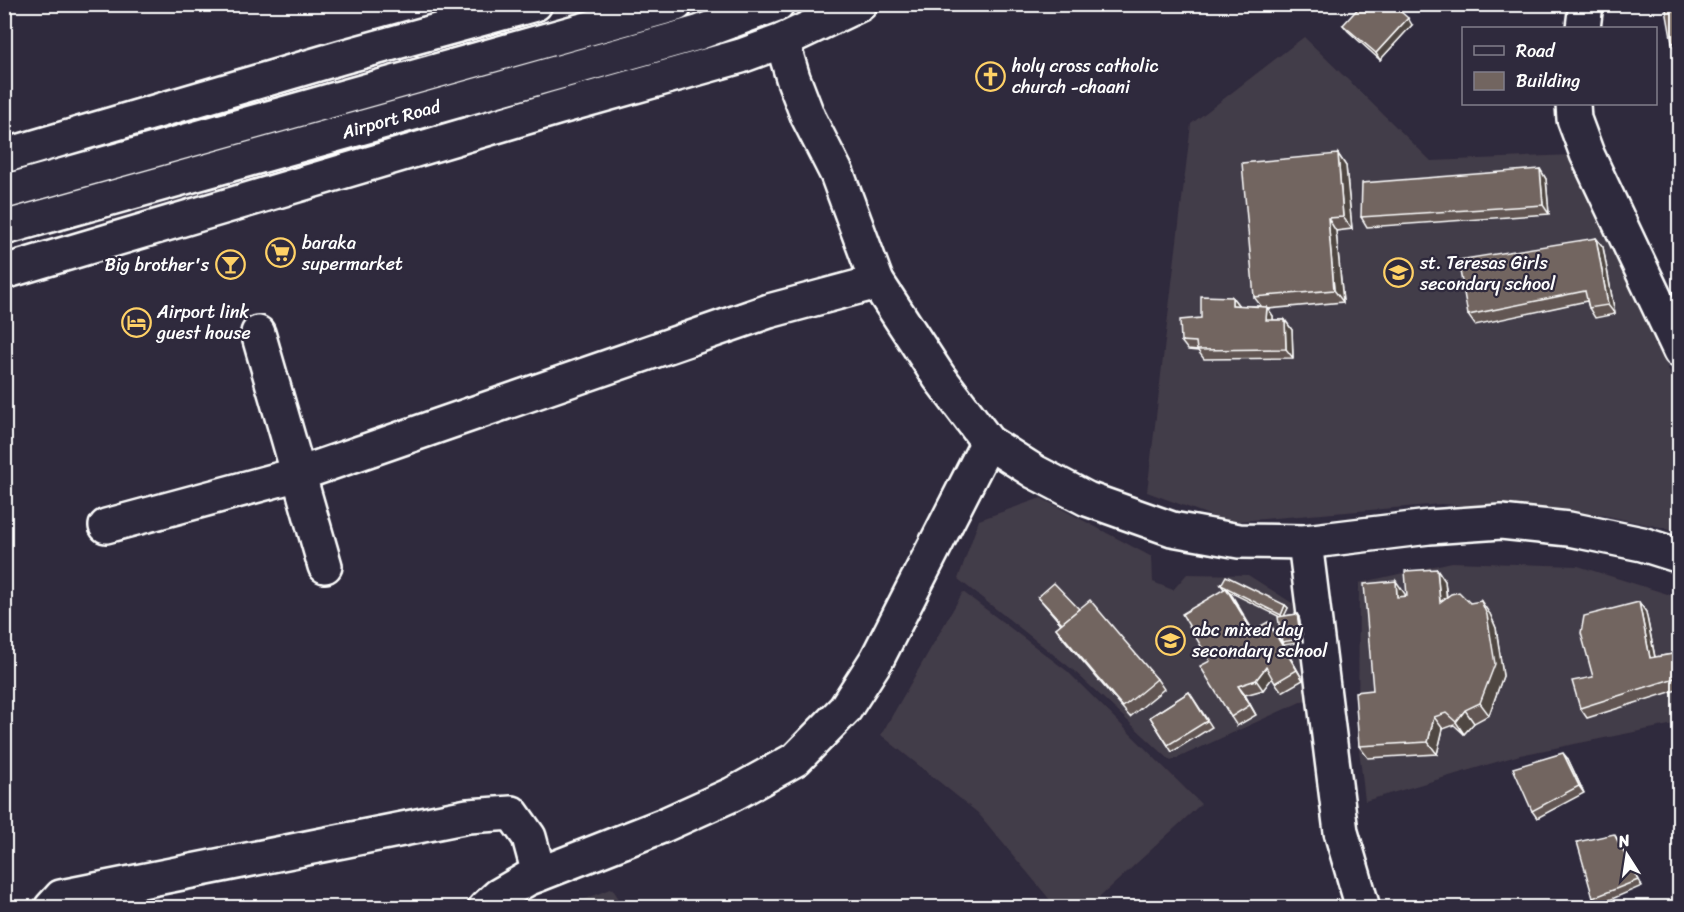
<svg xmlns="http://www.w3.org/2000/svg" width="1684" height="912" viewBox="0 0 1684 912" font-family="Sriracha,sans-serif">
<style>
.built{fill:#433c48}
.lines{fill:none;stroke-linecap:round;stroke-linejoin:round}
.minor-casing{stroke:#fff;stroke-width:38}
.major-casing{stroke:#fff;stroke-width:38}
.minor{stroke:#2f2a3d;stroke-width:33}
.major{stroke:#2f2a3d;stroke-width:33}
.wall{fill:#625753;stroke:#fff;stroke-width:1.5}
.shaded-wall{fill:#504743;stroke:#fff;stroke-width:1.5}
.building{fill:#726560;stroke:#fff;stroke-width:1.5}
.labels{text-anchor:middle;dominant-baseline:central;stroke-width:4.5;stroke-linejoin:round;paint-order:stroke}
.poi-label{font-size:18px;fill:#fff;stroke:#2f2a3d;text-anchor:start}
.street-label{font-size:18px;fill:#fff;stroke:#2f2a3d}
</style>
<rect width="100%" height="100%" fill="#2f2a3d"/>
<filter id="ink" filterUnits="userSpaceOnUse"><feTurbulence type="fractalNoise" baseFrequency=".0167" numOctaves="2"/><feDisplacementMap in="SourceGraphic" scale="12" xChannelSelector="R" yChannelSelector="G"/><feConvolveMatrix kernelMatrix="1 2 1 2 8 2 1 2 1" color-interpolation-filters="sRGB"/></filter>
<g filter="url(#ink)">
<g class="built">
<polygon points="1304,37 1431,161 1572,155 1676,386 1679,531 1602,515 1441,504 1228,522 1147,492 1191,124"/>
<polygon points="1041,498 1152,557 1153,582 1173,590 1187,574 1248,575 1303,610 1316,695 1171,761 1073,670 958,579 979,520"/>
<polygon points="1452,562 1578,566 1677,597 1680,610 1679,723 1520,755 1365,801 1358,740 1359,583"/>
<polygon points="963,592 1067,671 1201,804 1089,907 1056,907 978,813 881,735"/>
<polygon points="612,888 624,907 569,907 574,904"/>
</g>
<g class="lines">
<defs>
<g id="minor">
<polyline points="1583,28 1586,4"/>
<polyline points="782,41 793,78 808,117 837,174 877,282 939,377 988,442 1035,472 1087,499 1172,529 1239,541 1305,542 1429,527 1501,522 1569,529 1642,544 1680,556"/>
<polyline points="1573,104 1574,119 1587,154 1680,351"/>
<polyline points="258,333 325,566"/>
<polyline points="106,526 299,474 769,311 877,282"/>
<polyline points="1305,542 1341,832 1363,908"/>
<polyline points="51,908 61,897 468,816 512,813 529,837 539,874"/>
<polyline points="485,908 498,896 527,879 662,826 733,794 796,759 845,709 877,659 988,442"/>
</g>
<g id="major">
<polyline points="4,156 342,57 535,4"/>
<polyline points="4,192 676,4"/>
<path id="s1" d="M4 228 698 33 777 4"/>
<polyline points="4,272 557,108 741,56 782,41 860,4"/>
</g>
</defs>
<use href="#minor" class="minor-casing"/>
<use href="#major" class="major-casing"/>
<use href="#minor" class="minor"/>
<use href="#major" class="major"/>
</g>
<g class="wall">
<polygon points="1680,4 1680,49 1676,50 1672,43"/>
<polygon points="1343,25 1412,25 1380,60 1348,31"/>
<polygon points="1338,154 1346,166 1352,229 1336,231 1343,302 1268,309 1273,316 1273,320 1285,320 1292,330 1293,358 1204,359 1198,351 1188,350 1181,341 1201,318 1232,297 1239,306 1261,306 1254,297"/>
<polygon points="1540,169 1546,179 1549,214 1367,227 1361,217"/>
<polygon points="1596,238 1603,247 1615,314 1595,318 1589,308 1587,301 1475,325 1468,315"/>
<polygon points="1437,569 1445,581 1447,597 1470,603 1490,614 1496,628 1503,676 1489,715 1474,723 1464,734 1454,725 1443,729 1437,754 1368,758 1359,746 1373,690 1405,594 1405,596 1407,596"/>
<polygon points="1221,585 1285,605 1288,608 1284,616 1297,614 1299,617 1303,642 1284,645 1282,642 1280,617 1228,591 1253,631 1275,631 1303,680 1282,692 1272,678 1263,690 1245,695 1256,715 1237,726 1231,717 1210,661 1224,589"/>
<polygon points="1038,597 1079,609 1157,679 1164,689 1130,717 1063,638 1056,628 1061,624"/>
<polygon points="1639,602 1646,612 1655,657 1673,654 1680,664 1680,689 1587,718 1580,708 1593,677"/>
<polygon points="1189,692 1212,727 1172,752 1150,717"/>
<polygon points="1568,759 1584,793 1537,818 1532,811"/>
<polygon points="1619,841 1642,886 1598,905 1593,898"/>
</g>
<g class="shaded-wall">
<polygon points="1408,18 1412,25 1380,60 1376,53"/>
<polygon points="1338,154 1346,166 1352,229 1343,217"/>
<polygon points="1540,169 1546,179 1549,214 1543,205"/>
<polygon points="1328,218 1336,231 1343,302 1334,290"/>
<polygon points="1596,238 1603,247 1615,314 1608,305"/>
<polygon points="1232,297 1239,306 1232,305"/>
<polygon points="1267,307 1273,316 1273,330 1266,320"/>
<polygon points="1285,320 1292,330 1293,358 1286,349"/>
<polygon points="1437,569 1445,581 1448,614 1440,602"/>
<polygon points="1396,581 1405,594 1406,609 1397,597"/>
<polygon points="1226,588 1233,597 1259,641 1252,631"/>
<polygon points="1481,601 1490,614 1496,628 1503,676 1489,715 1480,703"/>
<polygon points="1639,602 1646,612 1657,668 1650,658"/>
<polygon points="1285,605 1288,608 1283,618 1281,615"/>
<polygon points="1297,614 1299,617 1303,642 1301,639"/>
<polygon points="1268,622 1275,631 1303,680 1297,670"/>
<polygon points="1673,654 1680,664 1680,685 1675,678"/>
<polygon points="1266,667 1273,677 1263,690 1256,680"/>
<polygon points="1238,686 1245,695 1256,715 1250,705"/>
<polygon points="1465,710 1474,723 1464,734 1456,722"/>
<polygon points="1434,717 1443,729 1437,754 1428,742"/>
<polygon points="1563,753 1568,759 1584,793 1579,786"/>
<polygon points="1614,834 1619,841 1642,886 1638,880"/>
</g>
<g class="building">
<polygon points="1362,4 1392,4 1408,18 1376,53 1343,25"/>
<polygon points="1665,4 1680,4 1680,42 1672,43"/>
<polygon points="1338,154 1343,217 1328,218 1334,290 1254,297 1242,163"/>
<polygon points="1540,169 1543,205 1361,217 1362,183"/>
<polygon points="1596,238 1608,305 1589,308 1585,291 1468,315 1458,260"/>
<polygon points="1201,296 1232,297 1232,305 1267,307 1266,320 1285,320 1286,349 1197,350 1196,342 1181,341 1180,320 1201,318"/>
<polygon points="1437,569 1440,602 1451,594 1459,592 1470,603 1481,601 1487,615 1495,664 1480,703 1465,710 1456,722 1446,713 1434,717 1428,742 1359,746 1355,692 1373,690 1364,584 1396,581 1397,597 1407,596 1405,571"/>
<polygon points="1226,576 1285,605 1281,615 1221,585"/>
<polygon points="1054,583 1079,609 1062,623 1038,597"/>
<polygon points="1226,588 1252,631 1268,622 1297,670 1275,683 1266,667 1256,680 1238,686 1250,705 1231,717 1200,666 1210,661 1182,614"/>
<polygon points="1090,600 1157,679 1123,707 1056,628"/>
<polygon points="1639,602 1650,658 1673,654 1675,678 1580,708 1572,681 1593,677 1581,633 1584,616"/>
<polygon points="1297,614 1301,639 1282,642 1278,617"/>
<polygon points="1189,692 1207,721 1168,745 1150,717"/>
<polygon points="1563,753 1579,786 1532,811 1513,768"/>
<polygon points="1614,834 1638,880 1593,898 1577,842"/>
</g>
</g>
<defs>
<symbol id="church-ring" viewBox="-11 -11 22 22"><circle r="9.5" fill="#2f2a3d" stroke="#ffd166" stroke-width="1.5"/><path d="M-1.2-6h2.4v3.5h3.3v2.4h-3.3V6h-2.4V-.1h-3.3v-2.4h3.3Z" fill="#ffd166"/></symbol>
<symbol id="supermarket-ring" viewBox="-11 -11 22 22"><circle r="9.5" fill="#2f2a3d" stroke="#ffd166" stroke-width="1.5"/><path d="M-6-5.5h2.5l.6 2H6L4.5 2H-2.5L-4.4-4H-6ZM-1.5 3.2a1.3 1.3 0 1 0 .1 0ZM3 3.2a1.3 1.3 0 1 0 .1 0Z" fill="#ffd166"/></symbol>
<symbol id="bar-ring" viewBox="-11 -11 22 22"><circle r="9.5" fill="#2f2a3d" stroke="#ffd166" stroke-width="1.5"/><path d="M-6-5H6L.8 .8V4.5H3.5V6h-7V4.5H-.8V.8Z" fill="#ffd166"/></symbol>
<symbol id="school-ring" viewBox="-11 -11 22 22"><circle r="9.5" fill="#2f2a3d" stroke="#ffd166" stroke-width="1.5"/><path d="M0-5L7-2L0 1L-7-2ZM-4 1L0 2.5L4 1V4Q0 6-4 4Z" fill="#ffd166"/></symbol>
<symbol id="hotel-ring" viewBox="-11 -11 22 22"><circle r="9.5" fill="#2f2a3d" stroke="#ffd166" stroke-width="1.5"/><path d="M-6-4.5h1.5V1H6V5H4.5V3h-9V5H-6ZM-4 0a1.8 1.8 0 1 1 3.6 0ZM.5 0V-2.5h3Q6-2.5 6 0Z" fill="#ffd166"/></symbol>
</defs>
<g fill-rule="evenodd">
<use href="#church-ring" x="974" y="60" width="33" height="33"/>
<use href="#supermarket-ring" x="264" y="236" width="33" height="33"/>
<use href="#bar-ring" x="214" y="248" width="33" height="33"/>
<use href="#school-ring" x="1382" y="256" width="33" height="33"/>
<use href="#hotel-ring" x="120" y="306" width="33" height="33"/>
<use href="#school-ring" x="1154" y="624" width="33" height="33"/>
</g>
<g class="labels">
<g class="poi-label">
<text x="1012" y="66">holy cross catholic<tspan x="1012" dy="21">church -chaani</tspan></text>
<text x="302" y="243">baraka<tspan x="302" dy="21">supermarket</tspan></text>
<text x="1420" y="263">st. Teresas Girls<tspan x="1420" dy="21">secondary school</tspan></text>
<text x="209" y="265" text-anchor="end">Big brother's</text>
<text x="157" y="312">Airport link<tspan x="157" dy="21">guest house</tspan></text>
<text x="1192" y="630">abc mixed day<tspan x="1192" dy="21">secondary school</tspan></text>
</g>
<g class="street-label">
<text stroke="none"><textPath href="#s1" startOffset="402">Airport Road</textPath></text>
</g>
</g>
<rect width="1684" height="912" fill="none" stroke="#2f2a3d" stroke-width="24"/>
<rect x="12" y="12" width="1660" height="888" fill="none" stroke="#fff" stroke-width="2" filter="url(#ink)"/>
<rect x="1462" y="27" width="195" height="78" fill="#2f2a3d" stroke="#827f8b" stroke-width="1.5"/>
<rect x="1474" y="46" width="30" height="9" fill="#2f2a3d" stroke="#827f8b" stroke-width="1.5"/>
<text x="1516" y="57" font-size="18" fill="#ffffff">Road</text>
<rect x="1474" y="72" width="30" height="18" fill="#726560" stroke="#827f8b" stroke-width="1.5"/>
<text x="1516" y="87" font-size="18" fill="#ffffff">Building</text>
<g transform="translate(1627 855) rotate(348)" stroke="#2f2a3d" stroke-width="4.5" paint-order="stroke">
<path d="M0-4.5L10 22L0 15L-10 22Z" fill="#ffffff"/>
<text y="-9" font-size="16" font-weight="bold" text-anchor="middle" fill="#ffffff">N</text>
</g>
</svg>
